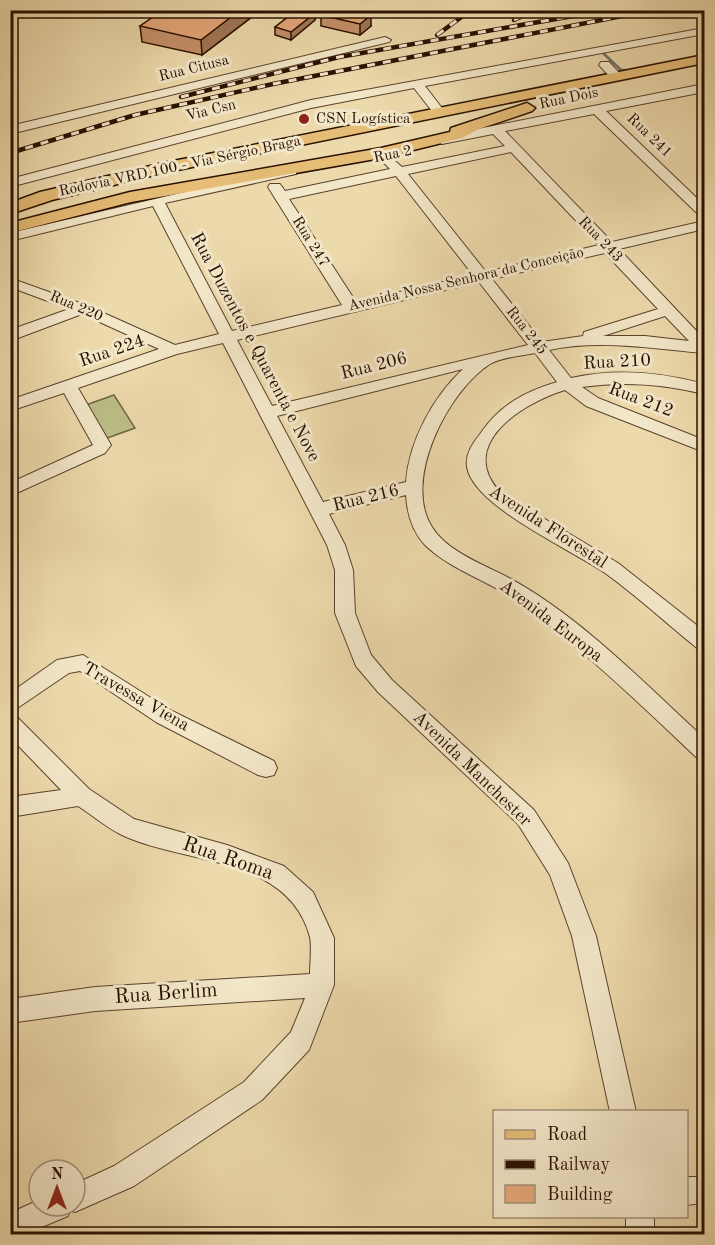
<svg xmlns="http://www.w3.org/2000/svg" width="715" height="1245" viewBox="0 0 715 1245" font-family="'Old Standard TT',serif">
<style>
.green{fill:#bcbe87;stroke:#726744;stroke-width:1.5}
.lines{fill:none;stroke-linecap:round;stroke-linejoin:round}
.stream{stroke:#6d7669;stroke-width:3}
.minor-casing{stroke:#5a422c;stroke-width:2}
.major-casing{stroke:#291001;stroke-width:3}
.minor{fill:#f3e7c9;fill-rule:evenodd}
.major{fill:#e6bd76;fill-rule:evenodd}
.rail-casing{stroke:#291001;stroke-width:4.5}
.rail{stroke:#f3e7c9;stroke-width:3;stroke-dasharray:8;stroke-linecap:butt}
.wall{fill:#c59069;stroke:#291001;stroke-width:1.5}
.shaded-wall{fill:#a07555;stroke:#291001;stroke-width:1.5}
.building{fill:#e5a77a;stroke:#291001;stroke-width:1.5}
.poi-dot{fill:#8f2418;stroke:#f3e7c9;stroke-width:2}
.labels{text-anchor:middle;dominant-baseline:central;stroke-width:6;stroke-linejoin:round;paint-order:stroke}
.far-street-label{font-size:15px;fill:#291001;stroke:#f3e7c9}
.far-poi-label{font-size:15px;fill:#291001;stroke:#f3e7c9;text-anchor:start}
.street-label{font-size:18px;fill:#291001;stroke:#f3e7c9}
.near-street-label{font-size:21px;fill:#291001;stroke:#f3e7c9}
</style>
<rect width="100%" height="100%" fill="#eddaac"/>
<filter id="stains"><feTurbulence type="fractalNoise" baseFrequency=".00333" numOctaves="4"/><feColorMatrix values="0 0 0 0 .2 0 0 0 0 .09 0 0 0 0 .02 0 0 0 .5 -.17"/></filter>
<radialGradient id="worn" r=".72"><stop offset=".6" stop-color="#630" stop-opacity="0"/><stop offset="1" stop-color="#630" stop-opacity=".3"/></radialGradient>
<polygon class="green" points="114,395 135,428 107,438 86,405"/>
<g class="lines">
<polyline class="stream" points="604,54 621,70 632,71"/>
<defs>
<g id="minor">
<polygon points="704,28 704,34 425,86 445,112 439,116 435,115 414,88 311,108 10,187 10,179 311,100"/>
<polygon points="385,37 391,40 389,42 10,134 10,126"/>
<polygon points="601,62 609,62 622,76 620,79 612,79 599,65"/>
<path d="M704 84V92L606 111 704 205V216L699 215 594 114 505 131 612 242 704 221V229L619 249 704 339V353C653 349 600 339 549 350L571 378C617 368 660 372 704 384V394C662 384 625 381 582 387L598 398 704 440V452L586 406 565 390C523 403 456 444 500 492L618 563 704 631V650L697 648C666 623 637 596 605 573 572 550 473 506 467 467 465 454 473 443 480 434 500 405 524 392 557 382L535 353C521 356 502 357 490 364 448 391 402 480 432 527 447 552 487 566 511 579 583 619 644 683 704 738V760L696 757C640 704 584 650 522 604 492 582 452 571 425 545 412 531 407 513 406 495L329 514 345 545 353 570 355 613 371 655 392 680 534 810 568 863 596 936 636 1112H610L572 936 550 875 518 824 378 692 356 666 335 613V570L327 545 223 343 177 354 78 388 111 445 105 453 10 496V483L93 445 64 393 10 411V400L159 349 82 314 10 341V330L69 309 10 287V278L88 306 175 345 219 334 153 206 10 241V233L291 167 296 168V174L165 203 232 331 342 305 268 187 270 184H280L285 191 390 169 374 153 381 149 402 167 505 146 493 134 442 144 436 140 442 136ZM511 152 599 245 486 272 408 174ZM396 176 473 275 356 302 289 199ZM605 253 658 309 584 332 583 336 542 342 492 279ZM479 282 528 345 272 406 237 340ZM665 316 689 341 645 336H603ZM463 369C433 397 409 441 406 482L323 502 277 416Z"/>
<polygon points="83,655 170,710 274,761 277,768 274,775 266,777 258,775 156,722 80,671 69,673 10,713 10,693 57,660"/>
<path d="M10 714 17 717 89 789 134 819 227 845 284 866 313 892 334 938V985L309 1050 262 1100 134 1186 75 1212 70 1210 68 1216 25 1234H10V1213L39 1200V1206H75V1184L114 1166 244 1082 291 1032 305 998 95 1011 10 1023V999L95 987 310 974C310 963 312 948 310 937 288 854 182 865 120 834 106 827 92 815 78 806L10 817V797L61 790 10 737Z"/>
<polygon points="686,1177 704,1177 704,1203 686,1205"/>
<rect x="626" y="1216" width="28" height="18"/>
</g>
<g id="major">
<polygon points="704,55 704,63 163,173 52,200 10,214 10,203 40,192 163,163"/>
<polygon points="527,103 535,108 532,111 479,129 462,138 381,158 131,202 10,233 10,223 130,192 381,148 450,132 451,128"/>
</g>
</defs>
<use href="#minor" class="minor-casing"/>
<use href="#major" class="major-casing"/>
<use href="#minor" class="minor"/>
<use href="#major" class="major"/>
<defs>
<g id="rail">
<polyline points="514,20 536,10"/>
<polyline points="437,35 471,10"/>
<polyline points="181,97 339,57 607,10"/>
<polyline points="10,153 135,115 273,84 653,10"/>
</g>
</defs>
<use href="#rail" class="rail-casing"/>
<use href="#rail" class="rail"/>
</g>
<g class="wall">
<polygon points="261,10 202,55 142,42 140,26"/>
<polygon points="297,10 325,10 321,14 315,13 315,20 291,40 275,35 275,27"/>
<polygon points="321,15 371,26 360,35 321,26"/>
</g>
<g class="shaded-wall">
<polygon points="240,10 261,10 202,55 201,40"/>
<polygon points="315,13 315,20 291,40 291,32"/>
<polygon points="371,15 371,26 360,35 360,24"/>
</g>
<g class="building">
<polygon points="163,10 240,10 201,40 140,26"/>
<polygon points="297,10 306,10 315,13 291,32 275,27"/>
<polygon points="327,10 353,10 371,15 360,24 321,15"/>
</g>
<circle class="poi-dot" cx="304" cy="119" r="6"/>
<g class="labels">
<g class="far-street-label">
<text transform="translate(194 69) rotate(-14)">Rua Citusa</text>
<text transform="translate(569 99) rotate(-12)">Rua Dois</text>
<text transform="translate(211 111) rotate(-14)">Via Csn</text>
<text transform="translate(649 136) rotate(44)">Rua 241</text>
<text transform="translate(393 155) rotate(-12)">Rua 2</text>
<text transform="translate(180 167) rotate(-12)">Rodovia VRD 100 - Via Sérgio Braga</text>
<text transform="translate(600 240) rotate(46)">Rua 243</text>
<text transform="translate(310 242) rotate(58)">Rua 247</text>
<text transform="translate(466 280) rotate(-13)">Avenida Nossa Senhora da Conceição</text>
<text transform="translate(76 307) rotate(23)">Rua 220</text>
<text transform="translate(526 331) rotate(52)">Rua 245</text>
</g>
<g class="far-poi-label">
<text x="316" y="119">CSN Logística</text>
</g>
<g class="street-label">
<text transform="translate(255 347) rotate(62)">Rua Duzentos e Quarenta e Nove</text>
<text transform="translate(112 351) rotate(-19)">Rua 224</text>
<text transform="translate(617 362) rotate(-3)">Rua 210</text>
<text transform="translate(374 366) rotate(-14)">Rua 206</text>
<text transform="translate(641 400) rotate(21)">Rua 212</text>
<text transform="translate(366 498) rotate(-14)">Rua 216</text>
<text transform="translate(548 527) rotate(33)">Avenida Florestal</text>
<text transform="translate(551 621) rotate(37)">Avenida Europa</text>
<text transform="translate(136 697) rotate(30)">Travessa Viena</text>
<text transform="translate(472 769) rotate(44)">Avenida Manchester</text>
</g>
<g class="near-street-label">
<text transform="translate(228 859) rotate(19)">Rua Roma</text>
<text transform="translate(166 994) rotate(-4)">Rua Berlim</text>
</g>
</g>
<rect width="715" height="1245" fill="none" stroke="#eddaac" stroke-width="36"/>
<rect x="12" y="12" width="691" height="1221" fill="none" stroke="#291001" stroke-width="3"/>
<rect x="18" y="18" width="679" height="1209" fill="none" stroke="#291001" stroke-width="1.5"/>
<rect x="493" y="1110" width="195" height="108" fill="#f3e7c9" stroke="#a29179" stroke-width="1.5"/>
<rect x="505" y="1130" width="30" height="9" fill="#e6bd76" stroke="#a29179" stroke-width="1.5"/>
<text x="547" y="1140" font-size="18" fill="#291001">Road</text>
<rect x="505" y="1160" width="30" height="9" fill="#291001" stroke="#a29179" stroke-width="1.5"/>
<text x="547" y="1170" font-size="18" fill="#291001">Railway</text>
<rect x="505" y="1185" width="30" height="18" fill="#e5a77a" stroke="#a29179" stroke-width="1.5"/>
<text x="547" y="1200" font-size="18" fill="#291001">Building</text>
<g transform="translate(57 1188)"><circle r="28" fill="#f3e7c9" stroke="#a29179" stroke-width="1.5"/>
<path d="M0-4.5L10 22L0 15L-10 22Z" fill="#8f2418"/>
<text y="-9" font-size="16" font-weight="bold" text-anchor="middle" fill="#291001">N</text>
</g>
<rect width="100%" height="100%" filter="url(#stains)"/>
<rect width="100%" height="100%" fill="url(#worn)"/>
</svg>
